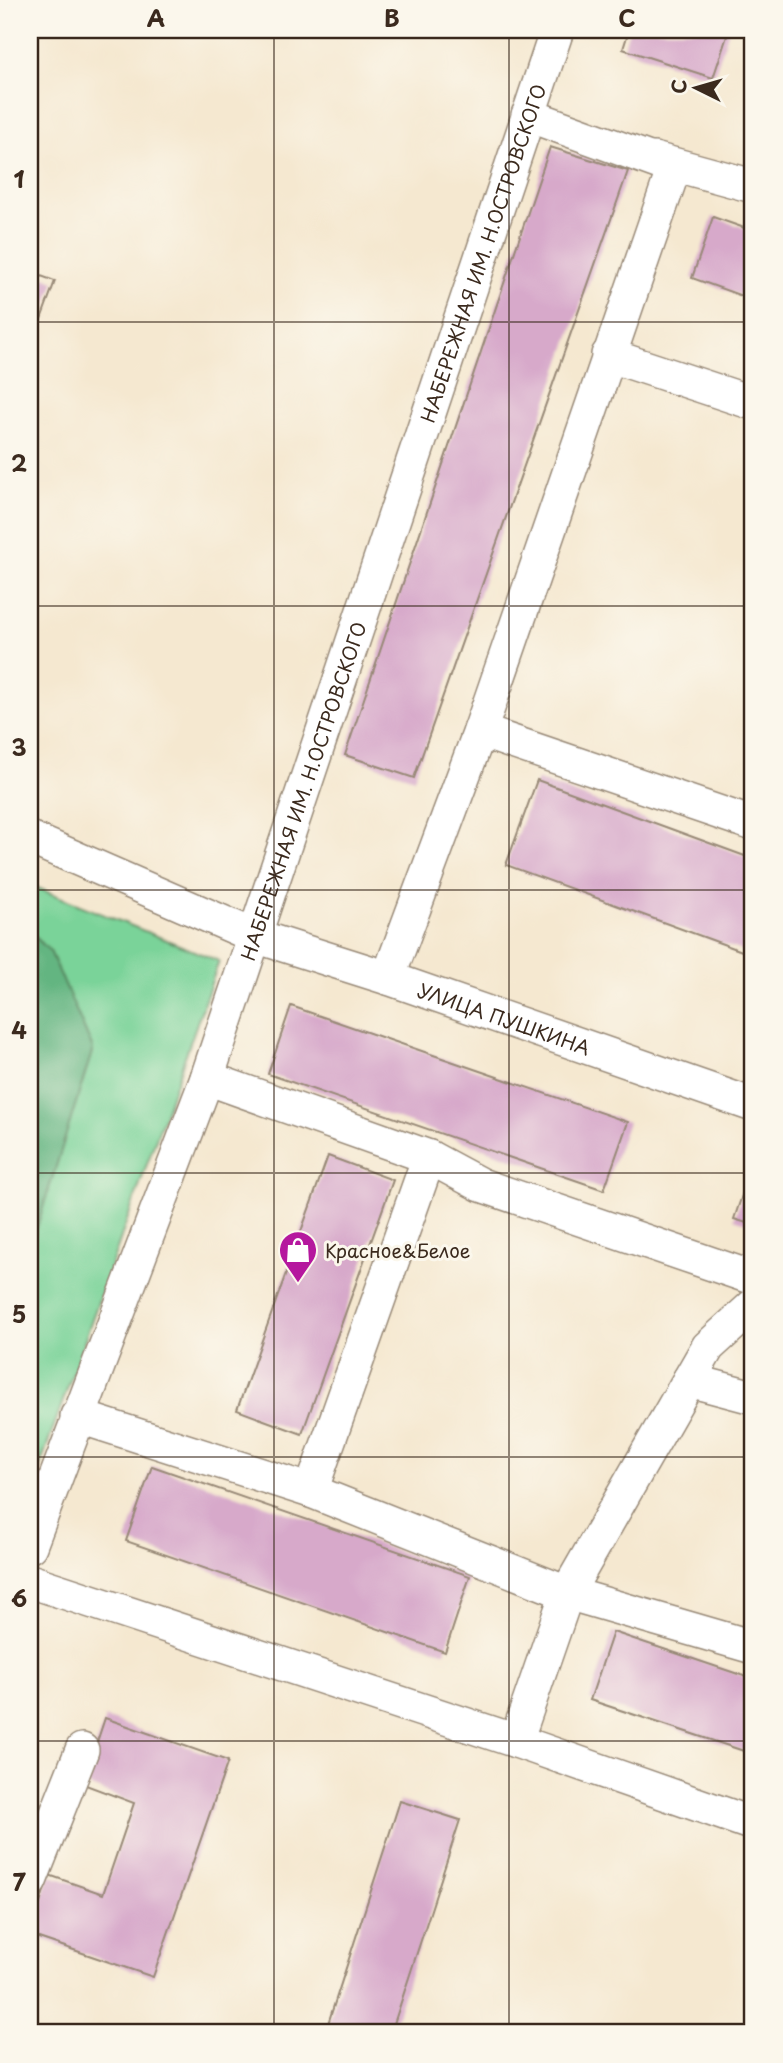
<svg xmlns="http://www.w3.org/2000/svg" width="783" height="2063" viewBox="0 0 783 2063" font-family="'Playpen Sans',sans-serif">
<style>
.green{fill:#7ad399;stroke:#5a7e5c;stroke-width:2}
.forest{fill:#63b581;stroke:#4f7050;stroke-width:2}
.building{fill:#d7a9ca}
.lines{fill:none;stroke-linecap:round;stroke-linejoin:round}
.minor-casing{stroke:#988977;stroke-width:36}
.minor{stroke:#fff;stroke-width:33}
.grid{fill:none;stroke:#3b2a1e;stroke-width:2;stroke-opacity:0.55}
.labels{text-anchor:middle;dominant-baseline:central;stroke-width:6;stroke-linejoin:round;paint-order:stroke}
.street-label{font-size:19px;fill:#3b2a1e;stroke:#fbf7ec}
.poi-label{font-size:19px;fill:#3b2a1e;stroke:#fbf7ec;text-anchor:start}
.neatline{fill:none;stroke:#3b2a1e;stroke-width:2.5}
.grid-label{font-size:23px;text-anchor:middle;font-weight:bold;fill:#3b2a1e}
</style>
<rect width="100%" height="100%" fill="#fbf7ec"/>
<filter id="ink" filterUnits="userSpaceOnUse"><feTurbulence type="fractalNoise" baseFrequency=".0143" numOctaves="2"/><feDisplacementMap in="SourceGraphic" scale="14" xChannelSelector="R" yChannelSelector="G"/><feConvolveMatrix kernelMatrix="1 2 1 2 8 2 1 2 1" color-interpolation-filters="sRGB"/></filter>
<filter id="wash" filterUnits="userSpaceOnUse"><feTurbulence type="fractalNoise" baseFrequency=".00686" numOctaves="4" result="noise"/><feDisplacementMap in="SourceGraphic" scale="28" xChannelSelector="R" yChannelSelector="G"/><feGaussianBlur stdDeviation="1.57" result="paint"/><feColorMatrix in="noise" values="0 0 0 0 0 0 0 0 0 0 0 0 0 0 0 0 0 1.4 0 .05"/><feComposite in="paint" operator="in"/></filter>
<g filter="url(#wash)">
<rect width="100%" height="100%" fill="#f5e8d0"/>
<polygon class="green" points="30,885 219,961 30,1494"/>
<polygon class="forest" points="30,932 50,951 93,1049 30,1249"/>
<g id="blocks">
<g class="building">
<polygon points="629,30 729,30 713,78 623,49"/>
<polygon points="550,147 628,171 414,778 345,755"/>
<polygon points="713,217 753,231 753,300 692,278"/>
<polygon points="30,272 55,281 30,349"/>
<polygon points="537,780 753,859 753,955 506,865"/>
<polygon points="291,1006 628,1122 604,1190 268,1074"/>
<polygon points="328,1156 393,1180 302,1434 237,1410"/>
<polygon points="749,1175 753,1176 753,1225 734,1219"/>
<polygon points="152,1466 470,1576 445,1652 126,1541"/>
<polygon points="613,1632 753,1679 753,1754 590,1700"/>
<polygon points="105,1718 228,1761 153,1977 30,1935 49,1875 103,1894 134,1803 83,1784"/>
<polygon points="400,1801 460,1820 391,2033 325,2033"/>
</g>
</g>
</g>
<g filter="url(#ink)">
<use href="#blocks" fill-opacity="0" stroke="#988977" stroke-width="2"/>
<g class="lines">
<defs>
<g id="minor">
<polyline points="654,159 753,186"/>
<polyline points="608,355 753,403"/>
<polyline points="480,731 753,824"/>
<path id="s1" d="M30 838 252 935 388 978 753 1105"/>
<polyline points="388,978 480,731 674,168 528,115"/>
<polyline points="207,1078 429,1157"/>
<polyline points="689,1380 753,1397"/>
<polyline points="77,1416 311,1491 567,1593 753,1647"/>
<polyline points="311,1491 429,1157 481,1185 753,1278"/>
<path id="s2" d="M30 1546 207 1078 557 30"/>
<polyline points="30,1581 516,1741 753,1824"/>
<polyline points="516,1741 567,1593 708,1347 753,1306"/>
<polyline points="30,1881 82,1750"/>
</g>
</defs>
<use href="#minor" class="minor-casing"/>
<use href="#minor" class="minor"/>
</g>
</g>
<path class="grid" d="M274 30V2033M509 30V2033M30 322H753M30 606H753M30 890H753M30 1173H753M30 1457H753M30 1741H753"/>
<defs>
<symbol id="shop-pin" viewBox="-11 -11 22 30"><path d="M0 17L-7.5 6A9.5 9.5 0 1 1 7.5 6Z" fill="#b5179e" stroke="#fbf7ec"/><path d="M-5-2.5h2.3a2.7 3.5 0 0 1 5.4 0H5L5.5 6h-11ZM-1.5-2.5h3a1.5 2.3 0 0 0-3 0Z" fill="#fff"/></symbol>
</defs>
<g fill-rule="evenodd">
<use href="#shop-pin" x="276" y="1228" width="44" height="60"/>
</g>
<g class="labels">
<g class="street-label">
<text stroke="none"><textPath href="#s2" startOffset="1370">НАБЕРЕЖНАЯ ИМ. Н.ОСТРОВСКОГО</textPath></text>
<text stroke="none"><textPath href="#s2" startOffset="803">НАБЕРЕЖНАЯ ИМ. Н.ОСТРОВСКОГО</textPath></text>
<text stroke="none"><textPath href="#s1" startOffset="508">УЛИЦА ПУШКИНА</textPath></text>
</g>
<g class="poi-label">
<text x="325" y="1250">Красное&amp;Белое</text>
</g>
</g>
<rect width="783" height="2063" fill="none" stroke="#fbf7ec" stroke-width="77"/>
<g transform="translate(696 88) rotate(275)" stroke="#fbf7ec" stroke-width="5" paint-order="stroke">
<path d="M0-5L12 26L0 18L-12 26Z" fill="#3b2a1e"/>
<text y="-10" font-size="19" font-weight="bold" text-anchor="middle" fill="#3b2a1e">С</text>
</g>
<rect x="38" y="38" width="706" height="1986" class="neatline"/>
<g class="grid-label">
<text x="156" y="27">A</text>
<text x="392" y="27">B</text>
<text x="627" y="27">C</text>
<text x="19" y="188">1</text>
<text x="19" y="472">2</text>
<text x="19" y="756">3</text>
<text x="19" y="1039">4</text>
<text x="19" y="1323">5</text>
<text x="19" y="1607">6</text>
<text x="19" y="1891">7</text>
</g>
</svg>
